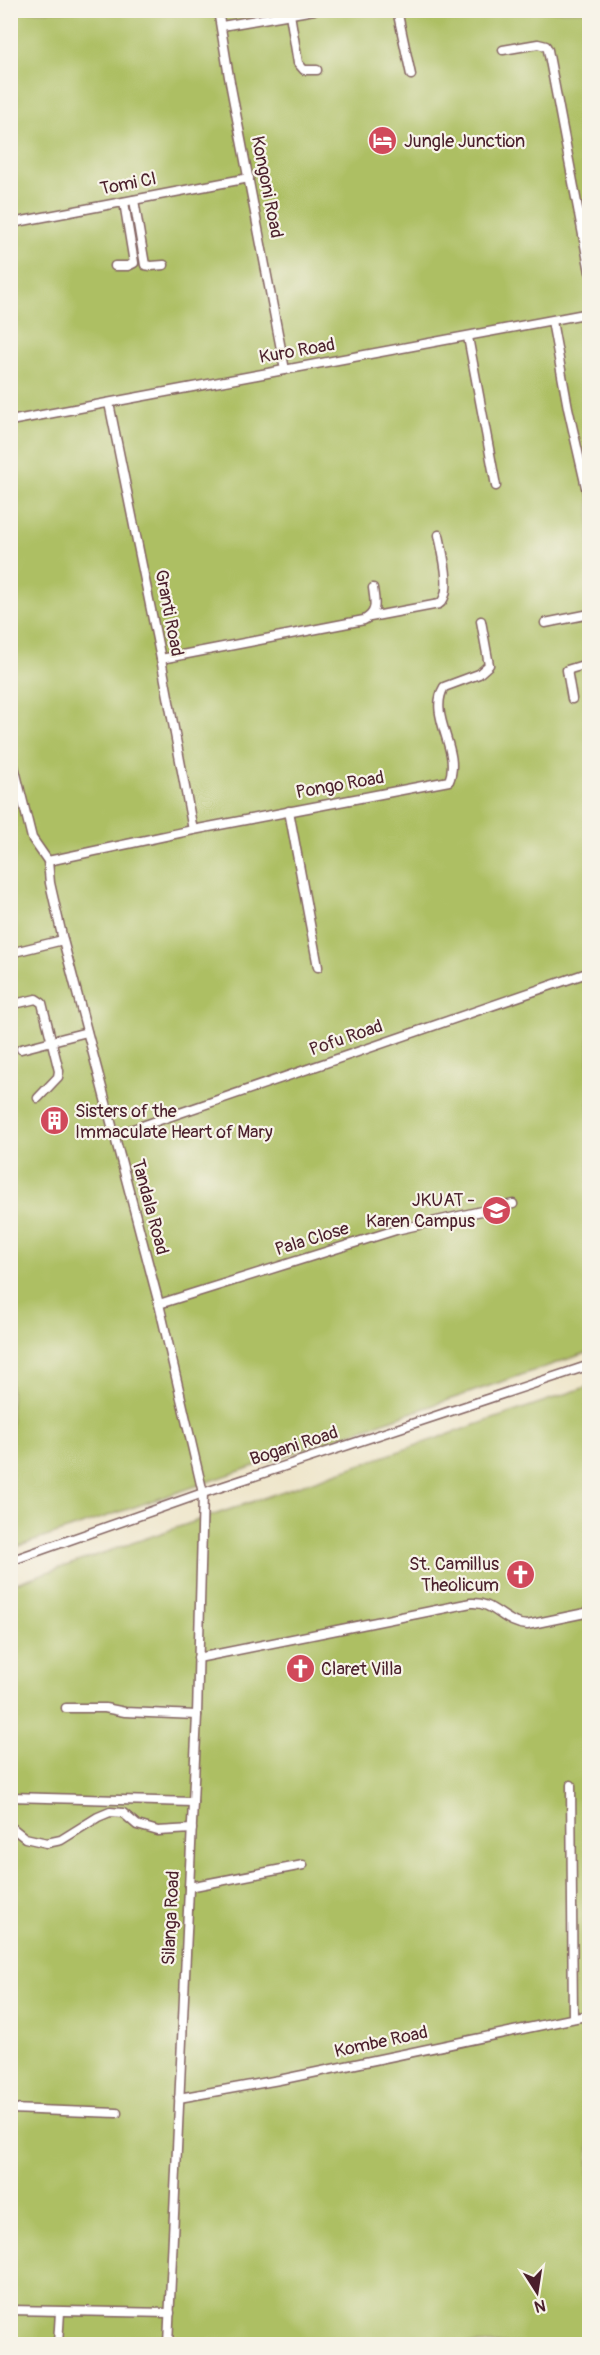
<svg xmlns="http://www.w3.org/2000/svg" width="600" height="2355" viewBox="0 0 600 2355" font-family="Pangolin,sans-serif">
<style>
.green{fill:#adbf63;stroke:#7c6f47;stroke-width:1.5}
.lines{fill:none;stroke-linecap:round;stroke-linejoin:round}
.street-casing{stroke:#836462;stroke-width:11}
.street{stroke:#fff;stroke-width:8}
.labels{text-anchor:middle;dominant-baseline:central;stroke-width:4.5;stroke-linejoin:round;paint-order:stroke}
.poi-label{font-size:18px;fill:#4a1f2b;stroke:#f7f3e8;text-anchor:start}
.street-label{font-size:18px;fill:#4a1f2b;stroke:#f7f3e8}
</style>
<rect width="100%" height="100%" fill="#f7f3e8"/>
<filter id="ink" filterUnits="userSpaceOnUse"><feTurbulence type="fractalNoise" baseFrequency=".0167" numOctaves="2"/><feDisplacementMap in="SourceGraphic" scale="12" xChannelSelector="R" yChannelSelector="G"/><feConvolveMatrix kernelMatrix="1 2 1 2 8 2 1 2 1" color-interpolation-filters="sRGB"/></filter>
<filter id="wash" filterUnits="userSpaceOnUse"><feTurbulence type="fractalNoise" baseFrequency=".008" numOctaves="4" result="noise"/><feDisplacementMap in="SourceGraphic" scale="24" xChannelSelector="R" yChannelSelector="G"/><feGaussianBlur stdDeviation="1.35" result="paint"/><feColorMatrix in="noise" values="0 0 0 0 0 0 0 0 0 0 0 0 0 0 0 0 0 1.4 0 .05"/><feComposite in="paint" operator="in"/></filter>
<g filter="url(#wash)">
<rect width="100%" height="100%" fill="#eee5c9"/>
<g class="green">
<polygon points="10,11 590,11 589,1352 11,1549"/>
<polygon points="589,1386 589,2344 11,2344 10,1585"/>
</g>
</g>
<g filter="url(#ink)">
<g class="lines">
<defs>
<g id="street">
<polyline points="218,10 229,77 285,370"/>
<polyline points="397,10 411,75"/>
<polyline points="290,14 298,63 304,70 317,70"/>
<polyline points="222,26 314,10"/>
<polyline points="503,50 538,44 546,46 548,50 590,272"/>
<polyline points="134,200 145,265 151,266 164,265"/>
<polyline points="12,223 249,178"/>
<polyline points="115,266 128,266 134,263 124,202"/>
<polyline points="552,321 568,408 588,496"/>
<polyline points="468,337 496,486"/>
<polyline points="109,403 161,659 193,830"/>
<polyline points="10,421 590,313"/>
<path d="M370 617 439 604C454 594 442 551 439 535"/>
<polyline points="545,623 590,614"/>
<path d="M161 659 364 620C378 613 375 602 373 588"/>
<polyline points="572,699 567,670 590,663"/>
<polyline points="10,750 32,838 48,861 50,883 63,940 159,1304 203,1493 197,1715 168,2344"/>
<polyline points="289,811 318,967"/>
<path d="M48 861 193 830 449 781C462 750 427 716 444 687L479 674 489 665 481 621"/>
<polyline points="10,953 63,940"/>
<polyline points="10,1005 36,999 42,1003 59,1071 58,1077 38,1098"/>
<polyline points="21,1049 87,1032"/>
<polyline points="113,1136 590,972"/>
<polyline points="159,1304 396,1230 513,1204"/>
<polyline points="10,1561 203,1493 590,1365"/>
<path d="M198 1658 471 1603C494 1601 504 1624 527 1625L590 1612"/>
<polyline points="66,1708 105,1708 125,1712 197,1715"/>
<polyline points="571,1785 573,2018"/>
<polyline points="10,1797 193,1802"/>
<polyline points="10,1826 25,1838 47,1843 61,1840 98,1817 110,1812 123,1813 137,1825 158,1831 192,1829"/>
<polyline points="189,1887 303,1865"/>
<polyline points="179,2098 279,2080 590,2015"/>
<polyline points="10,2109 117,2113"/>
<polyline points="10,2310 170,2313"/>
<polyline points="58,2344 60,2312"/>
<polyline points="584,2344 590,2343"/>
</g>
</defs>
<use href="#street" class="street-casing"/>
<use href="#street" class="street"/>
</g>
</g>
<defs>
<symbol id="hotel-disc" viewBox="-11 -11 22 22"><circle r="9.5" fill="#d1495b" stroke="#f7f3e8"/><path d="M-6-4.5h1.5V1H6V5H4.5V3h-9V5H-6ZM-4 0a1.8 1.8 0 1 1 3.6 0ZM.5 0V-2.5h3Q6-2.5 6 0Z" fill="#fff"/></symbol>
<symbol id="building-disc" viewBox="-11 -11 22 22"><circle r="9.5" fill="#d1495b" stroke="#f7f3e8"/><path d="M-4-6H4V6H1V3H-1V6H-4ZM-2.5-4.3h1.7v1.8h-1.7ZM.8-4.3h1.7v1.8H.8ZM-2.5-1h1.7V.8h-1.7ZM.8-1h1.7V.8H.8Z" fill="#fff"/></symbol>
<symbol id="university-disc" viewBox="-11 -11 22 22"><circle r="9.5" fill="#d1495b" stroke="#f7f3e8"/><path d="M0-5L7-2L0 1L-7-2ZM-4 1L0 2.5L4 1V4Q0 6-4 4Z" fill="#fff"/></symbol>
<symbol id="church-disc" viewBox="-11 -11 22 22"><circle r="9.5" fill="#d1495b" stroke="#f7f3e8"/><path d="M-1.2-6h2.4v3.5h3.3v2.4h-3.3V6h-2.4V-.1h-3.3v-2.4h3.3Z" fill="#fff"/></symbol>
</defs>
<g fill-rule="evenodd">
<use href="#hotel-disc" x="366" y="124" width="33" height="33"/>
<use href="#building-disc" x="38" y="1104" width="33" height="33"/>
<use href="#university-disc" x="480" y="1194" width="33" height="33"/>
<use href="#church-disc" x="504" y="1558" width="33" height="33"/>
<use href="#church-disc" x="284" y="1652" width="33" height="33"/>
</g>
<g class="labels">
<g class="poi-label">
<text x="404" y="141">Jungle Junction</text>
<text x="75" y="1111">Sisters of the<tspan x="75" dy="21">Immaculate Heart of Mary</tspan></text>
<text x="475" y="1200" text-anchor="end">JKUAT -<tspan x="475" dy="21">Karen Campus</tspan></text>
<text x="499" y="1564" text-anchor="end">St. Camillus<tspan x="499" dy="21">Theolicum</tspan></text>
<text x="321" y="1669">Claret Villa</text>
</g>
<g class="street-label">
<text transform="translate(128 184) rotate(-11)">Tomi Cl</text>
<text transform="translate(267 187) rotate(79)">Kongoni Road</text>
<text transform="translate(297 351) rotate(-10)">Kuro Road</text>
<text transform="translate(169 613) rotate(79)">Granti Road</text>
<text transform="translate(340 785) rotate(-10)">Pongo Road</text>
<text transform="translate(346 1038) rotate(-19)">Pofu Road</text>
<text transform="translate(150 1207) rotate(75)">Tandala Road</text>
<text transform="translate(312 1239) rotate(-17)">Pala Close</text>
<text transform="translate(294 1446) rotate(-18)">Bogani Road</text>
<text transform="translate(171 1918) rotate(-87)">Silanga Road</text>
<text transform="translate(381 2042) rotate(-12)">Kombe Road</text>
</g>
</g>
<rect width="600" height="2355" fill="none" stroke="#f7f3e8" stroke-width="36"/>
<g transform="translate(537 2292) rotate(168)" stroke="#f7f3e8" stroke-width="4.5" paint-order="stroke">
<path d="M0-4.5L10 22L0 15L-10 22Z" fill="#4a1f2b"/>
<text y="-9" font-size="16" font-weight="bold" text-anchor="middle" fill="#4a1f2b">N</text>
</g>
</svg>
